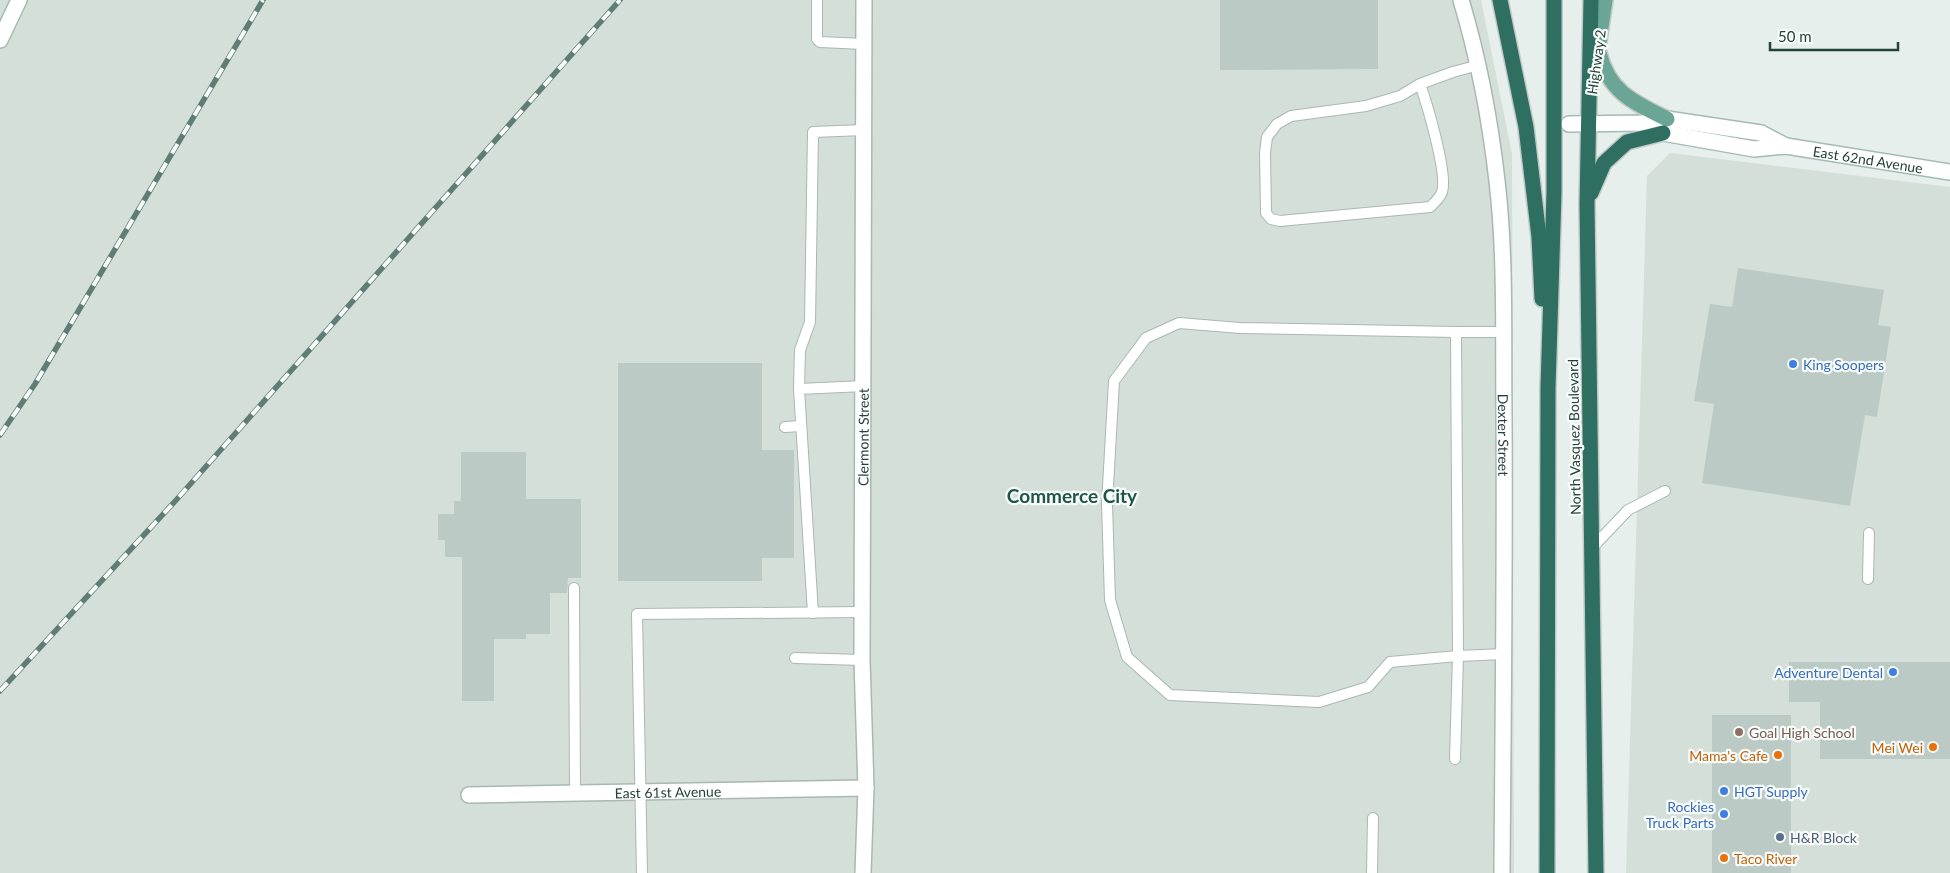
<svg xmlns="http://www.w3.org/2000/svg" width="1950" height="873" viewBox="0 0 1950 873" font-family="Lato,sans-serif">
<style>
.built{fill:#d4dfda}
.building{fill:#bbcac4}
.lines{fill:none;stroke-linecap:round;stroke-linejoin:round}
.lane-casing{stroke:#a8b8b2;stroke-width:12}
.street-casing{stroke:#a8b8b2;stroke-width:18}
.secondary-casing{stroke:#a4bbb3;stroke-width:18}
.primary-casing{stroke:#c2cac8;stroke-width:18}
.highway-casing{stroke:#c2cac8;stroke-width:18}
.lane{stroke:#fff;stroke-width:10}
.street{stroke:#fff;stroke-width:15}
.secondary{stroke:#fff;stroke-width:15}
.primary{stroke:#6aa596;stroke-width:15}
.highway{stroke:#2f6f62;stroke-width:15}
.rail-casing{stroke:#5f7d75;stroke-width:5.5}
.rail{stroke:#f7fbf9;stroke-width:4;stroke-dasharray:11;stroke-linecap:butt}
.shop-dot{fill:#3f7fe0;stroke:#f7fbf9;stroke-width:2}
.education-dot{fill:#8d6e63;stroke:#f7fbf9;stroke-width:2}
.food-dot{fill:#e8710a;stroke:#f7fbf9;stroke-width:2}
.service-dot{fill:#5c6f8a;stroke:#f7fbf9;stroke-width:2}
.labels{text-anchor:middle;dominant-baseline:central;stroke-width:4.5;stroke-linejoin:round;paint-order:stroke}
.street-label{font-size:14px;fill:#24423a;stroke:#f7fbf9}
.shop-label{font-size:14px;fill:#366cbe;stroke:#f7fbf9;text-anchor:start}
.education-label{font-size:14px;fill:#785e54;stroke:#f7fbf9;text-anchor:start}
.food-label{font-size:14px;fill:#c56008;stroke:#f7fbf9;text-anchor:end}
.service-label{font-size:14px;fill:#4e5e75;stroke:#f7fbf9;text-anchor:start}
.district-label{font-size:19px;font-weight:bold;fill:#1f5548;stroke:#f7fbf9}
</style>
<rect width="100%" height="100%" fill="#e6efeb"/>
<g class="built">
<polygon points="0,0 1481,0 1512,154 1514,873 0,873"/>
<polygon points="1670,153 1950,187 1950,873 1626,873 1647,176"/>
</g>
<g class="building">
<polygon points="1220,0 1378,0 1378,69 1220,70"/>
<polygon points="1738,268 1884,290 1878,325 1891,327 1877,417 1865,415 1850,506 1702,483 1714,404 1694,401 1710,304 1732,307"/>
<polygon points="618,363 762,363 762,450 794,450 794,558 762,558 762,581 618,581"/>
<polygon points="461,452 526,452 526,499 581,499 581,578 568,578 567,593 550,593 550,634 526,634 526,639 494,639 494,701 462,701 462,557 445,557 445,540 438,540 438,514 454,514 454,501 461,501"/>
<polygon points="1789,662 1950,662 1950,759 1820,759 1820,702 1789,702"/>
<rect x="1712" y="715" width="79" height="158"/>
</g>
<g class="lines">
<defs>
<g id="lane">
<polyline points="817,0 817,39 820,42 864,44"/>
<path d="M1420 84C1427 104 1448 174 1442 192 1440 198 1434 203 1430 207L1280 221 1271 219 1266 213 1265 153 1267 137 1277 124 1291 116 1366 106 1400 96 1420 84 1453 72 1479 65"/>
<polyline points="1503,332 1456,332 1458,656 1504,654"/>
<polyline points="799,389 800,350 810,322 813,132 864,130"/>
<polyline points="785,427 801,426"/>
<polyline points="1591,549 1628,510 1665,491"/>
<polyline points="1868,579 1869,533"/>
<polyline points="574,588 575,793"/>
<polyline points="813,613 799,389 864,386"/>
<polyline points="795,658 862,660"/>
<polyline points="1455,759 1458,656 1390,662 1368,687 1319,702 1170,695 1127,657 1110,600 1107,504 1114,381 1146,338 1179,323 1240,328 1456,332"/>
<polyline points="642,873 637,614 862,612"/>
<polyline points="1372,873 1373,818"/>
</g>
<g id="street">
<path id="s1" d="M1461 0C1479 60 1490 119 1497 181 1506 258 1503 337 1504 415 1505 567 1503 720 1502 873"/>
<path id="s2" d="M469 795 866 788"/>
<path id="s3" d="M863 873 866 788 862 660 864 0"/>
</g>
<g id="secondary">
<polyline points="0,40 19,0"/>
<path id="s4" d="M1644 123 1663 133 1754 149 1786 146 1950 172"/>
<polyline points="1569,124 1644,123 1667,119 1761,133 1786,146"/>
</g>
<g id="primary">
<path d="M1599 53C1609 92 1633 102 1667 119"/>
<polyline points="1595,68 1605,0"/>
</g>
<g id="highway">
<polyline points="1500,0 1526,127 1539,237 1542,299"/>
<polyline points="1591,0 1587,204 1596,873"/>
<polyline points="1591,193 1604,163 1627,142 1663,133"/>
<polyline points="1547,873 1548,388 1554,193 1554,0"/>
</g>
</defs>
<use href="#lane" class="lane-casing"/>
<use href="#street" class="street-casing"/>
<use href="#secondary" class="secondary-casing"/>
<use href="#primary" class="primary-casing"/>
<use href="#highway" class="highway-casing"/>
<use href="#lane" class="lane"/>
<use href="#street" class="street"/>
<use href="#secondary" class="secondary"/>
<use href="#primary" class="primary"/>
<use href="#highway" class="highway"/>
<defs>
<g id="rail">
<polyline points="0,435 35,384 263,0"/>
<polyline points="0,691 178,498 620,0"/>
</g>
</defs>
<use href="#rail" class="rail-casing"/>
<use href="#rail" class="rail"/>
</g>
<g class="shop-dot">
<circle cx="1793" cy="364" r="5"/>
<circle cx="1893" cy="672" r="5"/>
<circle cx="1724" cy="791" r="5"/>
<circle cx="1724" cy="814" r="5"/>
</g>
<circle class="education-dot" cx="1739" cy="732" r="5"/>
<g class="food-dot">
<circle cx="1933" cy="747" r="5"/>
<circle cx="1778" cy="755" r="5"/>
<circle cx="1724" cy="858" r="5"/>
</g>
<circle class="service-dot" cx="1780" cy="837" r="5"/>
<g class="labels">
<g class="street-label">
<text transform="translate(1596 62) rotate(-82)">Highway 2</text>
<text stroke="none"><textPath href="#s4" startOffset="229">East 62nd Avenue</textPath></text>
<text stroke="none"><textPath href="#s1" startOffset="439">Dexter Street</textPath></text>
<text stroke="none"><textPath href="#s3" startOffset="436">Clermont Street</textPath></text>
<text transform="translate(1574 437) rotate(-91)">North Vasquez Boulevard</text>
<text stroke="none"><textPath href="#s2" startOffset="199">East 61st Avenue</textPath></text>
</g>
<g class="shop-label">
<text x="1803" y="364">King Soopers</text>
<text x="1883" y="672" text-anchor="end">Adventure Dental</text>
<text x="1734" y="791">HGT Supply</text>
<text x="1714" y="806" text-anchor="end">Rockies<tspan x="1714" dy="16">Truck Parts</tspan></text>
</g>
<g class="education-label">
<text x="1749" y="732">Goal High School</text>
</g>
<g class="food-label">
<text x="1923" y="747">Mei Wei</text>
<text x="1768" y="755">Mama's Cafe</text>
<text x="1734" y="858" text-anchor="start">Taco River</text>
</g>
<g class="service-label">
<text x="1790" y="837">H&amp;R Block</text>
</g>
<g class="district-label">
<text x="1072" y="495">Commerce City</text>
</g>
</g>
<path d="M1770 42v8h128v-8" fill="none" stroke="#24423a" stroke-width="2.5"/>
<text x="1778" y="42" font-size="15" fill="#24423a" stroke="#f7fbf9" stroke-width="4" paint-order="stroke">50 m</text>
</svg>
